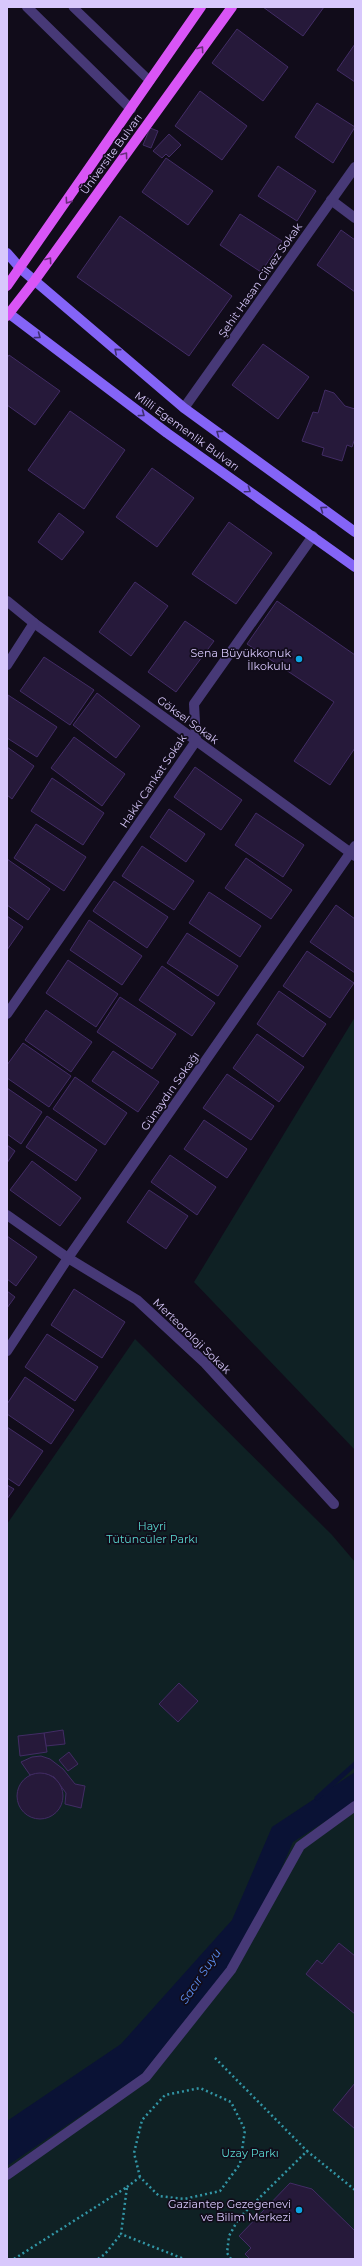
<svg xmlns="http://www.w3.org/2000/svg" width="362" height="2266" viewBox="0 0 362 2266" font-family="Montserrat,sans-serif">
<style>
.green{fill:#0f2124}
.water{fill:#0a1235}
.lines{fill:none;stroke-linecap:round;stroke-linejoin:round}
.stream{stroke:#0a1235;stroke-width:5}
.building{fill:#26193a;stroke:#422c65}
.path{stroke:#3296a6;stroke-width:2.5;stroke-dasharray:2 3;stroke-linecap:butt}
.service{stroke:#473977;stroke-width:9}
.minor{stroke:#473977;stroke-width:10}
.tertiary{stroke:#473977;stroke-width:10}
.secondary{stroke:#8464f7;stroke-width:10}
.primary{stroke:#d955f6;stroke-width:10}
.oneway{stroke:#6b2d7d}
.oneway2{stroke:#3f2f72}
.poi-dot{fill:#0ca5e4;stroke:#110c1a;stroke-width:1.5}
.labels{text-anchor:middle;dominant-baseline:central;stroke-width:3.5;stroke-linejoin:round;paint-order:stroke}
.street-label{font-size:11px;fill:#d8c8fc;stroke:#110c1a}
.poi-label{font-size:11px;fill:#d8c8fc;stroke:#110c1a;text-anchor:end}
.park-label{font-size:11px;fill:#59d7cf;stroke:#110c1a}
.water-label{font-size:12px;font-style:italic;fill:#5c91f6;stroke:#110c1a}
</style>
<rect width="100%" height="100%" fill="#110c1a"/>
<g class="green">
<polygon points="355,1017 355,1450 194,1282"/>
<polygon points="135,1339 332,1535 355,1562 355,2259 7,2259 7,1524"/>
</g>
<polygon class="water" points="355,1772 355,1802 293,1842 250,1939 142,2074 7,2166 7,2121 121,2044 232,1920 272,1827"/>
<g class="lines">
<polyline class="stream" points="317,1798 355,1764"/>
</g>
<g class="building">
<polygon points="263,7 324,7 303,36"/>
<polygon points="237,29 288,67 263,101 212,63"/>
<polygon points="355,44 355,82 337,70"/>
<polygon points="200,91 247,126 222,160 175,126"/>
<polygon points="317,103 355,127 333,163 295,137"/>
<polygon points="150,128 158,131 151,148 143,145"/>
<polygon points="169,134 181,145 169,157 166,154 162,158 153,151"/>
<polygon points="166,158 213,191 188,225 142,192"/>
<polygon points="278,166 316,191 297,221 258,196"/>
<polygon points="240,214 282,241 261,272 220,245"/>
<polygon points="120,216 232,296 189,356 77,277"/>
<polygon points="341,230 355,240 355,292 317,265"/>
<polygon points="263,344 309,377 278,419 232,385"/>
<polygon points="9,355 60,391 35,425 7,405 7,358"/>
<polygon points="325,390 334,393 345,406 355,409 355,438 352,447 347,445 342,461 322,455 324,448 302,441 313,412 318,413"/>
<polygon points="70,411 125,450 84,509 28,470"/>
<polygon points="152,468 194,498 157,547 116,517"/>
<polygon points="59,513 84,532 62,560 38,542"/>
<polygon points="229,522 272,553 236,604 192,574"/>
<polygon points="135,582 168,606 131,656 99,632"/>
<polygon points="277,601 355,655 355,748 330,785 294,761 334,702 247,644"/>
<polygon points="185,621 214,641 176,692 148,672"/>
<polygon points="44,657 94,690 70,725 20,691"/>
<polygon points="97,693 140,726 116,758 73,725"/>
<polygon points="8,695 57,727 37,757 7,738"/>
<polygon points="74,737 125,774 102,806 51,768"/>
<polygon points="7,747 34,766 12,799 7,795"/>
<polygon points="195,767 242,800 221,830 174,797"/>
<polygon points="52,778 104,813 83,845 31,811"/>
<polygon points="169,809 205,834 186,862 150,837"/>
<polygon points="256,813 304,845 283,877 235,845"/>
<polygon points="36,824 86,857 64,891 14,858"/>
<polygon points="142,846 194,881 174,910 122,876"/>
<polygon points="246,858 292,890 271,919 225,888"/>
<polygon points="7,859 50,889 28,920 7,905"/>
<polygon points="114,881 168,917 147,948 93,911"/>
<polygon points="209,892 261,926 240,957 189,923"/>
<polygon points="336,905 355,919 355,973 310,942"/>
<polygon points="7,916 23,927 7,950"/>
<polygon points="89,920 142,956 122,985 70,950"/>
<polygon points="187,933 238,966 218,996 167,963"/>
<polygon points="307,951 354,983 330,1018 283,986"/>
<polygon points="68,960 118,994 96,1027 46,993"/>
<polygon points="162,966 215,1003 192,1036 139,1000"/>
<polygon points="279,991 326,1024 303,1057 257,1024"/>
<polygon points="120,997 176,1034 152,1069 97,1032"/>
<polygon points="46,1010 92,1042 71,1072 25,1040"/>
<polygon points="257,1034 304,1067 279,1102 233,1068"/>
<polygon points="23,1043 71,1076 49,1107 7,1078 7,1065"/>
<polygon points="113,1051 159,1082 138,1112 92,1081"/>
<polygon points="227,1074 274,1106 251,1140 203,1108"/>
<polygon points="75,1077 127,1113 105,1145 53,1109"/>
<polygon points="7,1088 42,1112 21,1144 7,1134"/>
<polygon points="47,1116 97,1150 76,1181 26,1147"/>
<polygon points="204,1120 247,1149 227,1178 184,1149"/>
<polygon points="7,1145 15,1151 7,1163"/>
<polygon points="170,1155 216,1187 197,1215 151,1182"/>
<polygon points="32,1161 81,1198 60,1226 10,1190"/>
<polygon points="149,1190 188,1216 166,1249 127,1222"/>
<polygon points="7,1236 37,1257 16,1286 7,1279"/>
<polygon points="74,1289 125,1322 102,1358 51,1325"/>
<polygon points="7,1291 15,1297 7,1308"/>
<polygon points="47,1334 98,1367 75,1401 25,1367"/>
<polygon points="25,1377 74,1410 51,1444 7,1414 7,1404"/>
<polygon points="7,1427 43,1451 19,1486 7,1478"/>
<polygon points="7,1485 14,1489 7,1499"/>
<polygon points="179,1683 198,1701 178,1722 159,1704"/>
<polygon points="63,1730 65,1744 46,1746 44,1733"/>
<polygon points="44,1733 47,1752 20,1756 18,1736"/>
<polygon points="69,1752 78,1764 68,1771 59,1760"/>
<polygon points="41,1756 50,1759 63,1769 75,1784 85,1786 81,1808 65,1804 66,1793 54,1777 46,1774 30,1775 21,1762 32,1757"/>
<circle cx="40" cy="1796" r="23"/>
<polygon points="339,1943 355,1956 355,2014 306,1974 317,1960 322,1964"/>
<polygon points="355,2083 355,2129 333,2110"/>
<polygon points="290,2183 312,2189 355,2231 355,2259 250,2259 245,2254 251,2248 239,2236"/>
</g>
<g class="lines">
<g class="path">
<polyline points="215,2058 307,2151"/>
<polyline points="127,2187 140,2177 159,2196 184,2199 220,2191 240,2164 245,2130 231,2102 200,2088 165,2095 142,2120 134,2153 140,2177"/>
<polyline points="14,2259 127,2187 121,2234 184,2259"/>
<polyline points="98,2259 105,2254 121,2234"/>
<polyline points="231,2259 227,2253 229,2236 239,2218 307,2151 355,2190"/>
</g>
<polyline class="service" points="73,7 150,81"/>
<g class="minor">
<polyline points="331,200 355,218"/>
<polyline points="184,408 355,167"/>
<polyline points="7,601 34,623 355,856"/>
<polyline points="7,665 34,623"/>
<polyline points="7,1014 196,741 194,704 313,536"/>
<polyline points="7,1215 68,1258 137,1300 205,1363 334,1504"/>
<polyline points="7,2175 146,2077 231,1970 300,1846 355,1806"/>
</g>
<g class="tertiary">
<polyline points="27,7 131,109"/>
<polyline points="7,1351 68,1258 355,846"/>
</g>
<g class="secondary">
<polyline points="7,253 21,269 184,408 355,532"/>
<polyline points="7,312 167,433 355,567"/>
</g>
<g class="primary">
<polyline points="7,286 201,7"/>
<polyline points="7,316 35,280 232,7"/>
</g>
</g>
<defs><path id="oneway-chevron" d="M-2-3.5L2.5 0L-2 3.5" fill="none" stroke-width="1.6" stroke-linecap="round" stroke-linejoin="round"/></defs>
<g class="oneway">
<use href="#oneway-chevron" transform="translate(201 49) rotate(-54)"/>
<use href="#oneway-chevron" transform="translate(125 155) rotate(-54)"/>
<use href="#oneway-chevron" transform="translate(68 201) rotate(125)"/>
<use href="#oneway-chevron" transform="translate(49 260) rotate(-54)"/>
</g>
<g class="oneway2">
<use href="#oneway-chevron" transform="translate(38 336) rotate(37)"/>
<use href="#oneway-chevron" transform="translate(117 351) rotate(-139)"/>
<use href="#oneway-chevron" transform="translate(142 414) rotate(37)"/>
<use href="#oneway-chevron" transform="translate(219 433) rotate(-144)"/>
<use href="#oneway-chevron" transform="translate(248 490) rotate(35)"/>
<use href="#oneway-chevron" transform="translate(323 509) rotate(-144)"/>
</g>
<g class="poi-dot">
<circle cx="299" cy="659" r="4"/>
<circle cx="299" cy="2210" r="4"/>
</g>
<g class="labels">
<g class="street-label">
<text transform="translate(111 154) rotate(-54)">Üniversite Bulvarı</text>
<text transform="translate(260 280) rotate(-55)">Şehit Hasan Cilvez Sokak</text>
<text transform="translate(187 431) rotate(36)">Milli Egemenlik Bulvarı</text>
<text transform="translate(188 720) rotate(36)">Göksel Sokak</text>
<text transform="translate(153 781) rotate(-56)">Hakkı Cankat Sokak</text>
<text transform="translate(170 1091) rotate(-55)">Günaydın Sokağı</text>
<text transform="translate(192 1336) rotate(44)">Merteoroloji Sokak</text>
</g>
<g class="poi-label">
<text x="291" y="653">Sena Büyükkonuk<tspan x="291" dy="13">İlkokulu</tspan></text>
<text x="291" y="2204">Gaziantep Gezegenevi<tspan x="291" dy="13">ve Bilim Merkezi</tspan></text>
</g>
<g class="park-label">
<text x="152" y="1526">Hayri<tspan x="152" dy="13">Tütüncüler Parkı</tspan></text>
<text x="250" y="2153">Uzay Parkı</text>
</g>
<g class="water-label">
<text transform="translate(200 1976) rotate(-56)">Sacır Suyu</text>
</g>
</g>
<rect width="362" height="2266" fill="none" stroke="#d8c8fc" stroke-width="16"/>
</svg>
